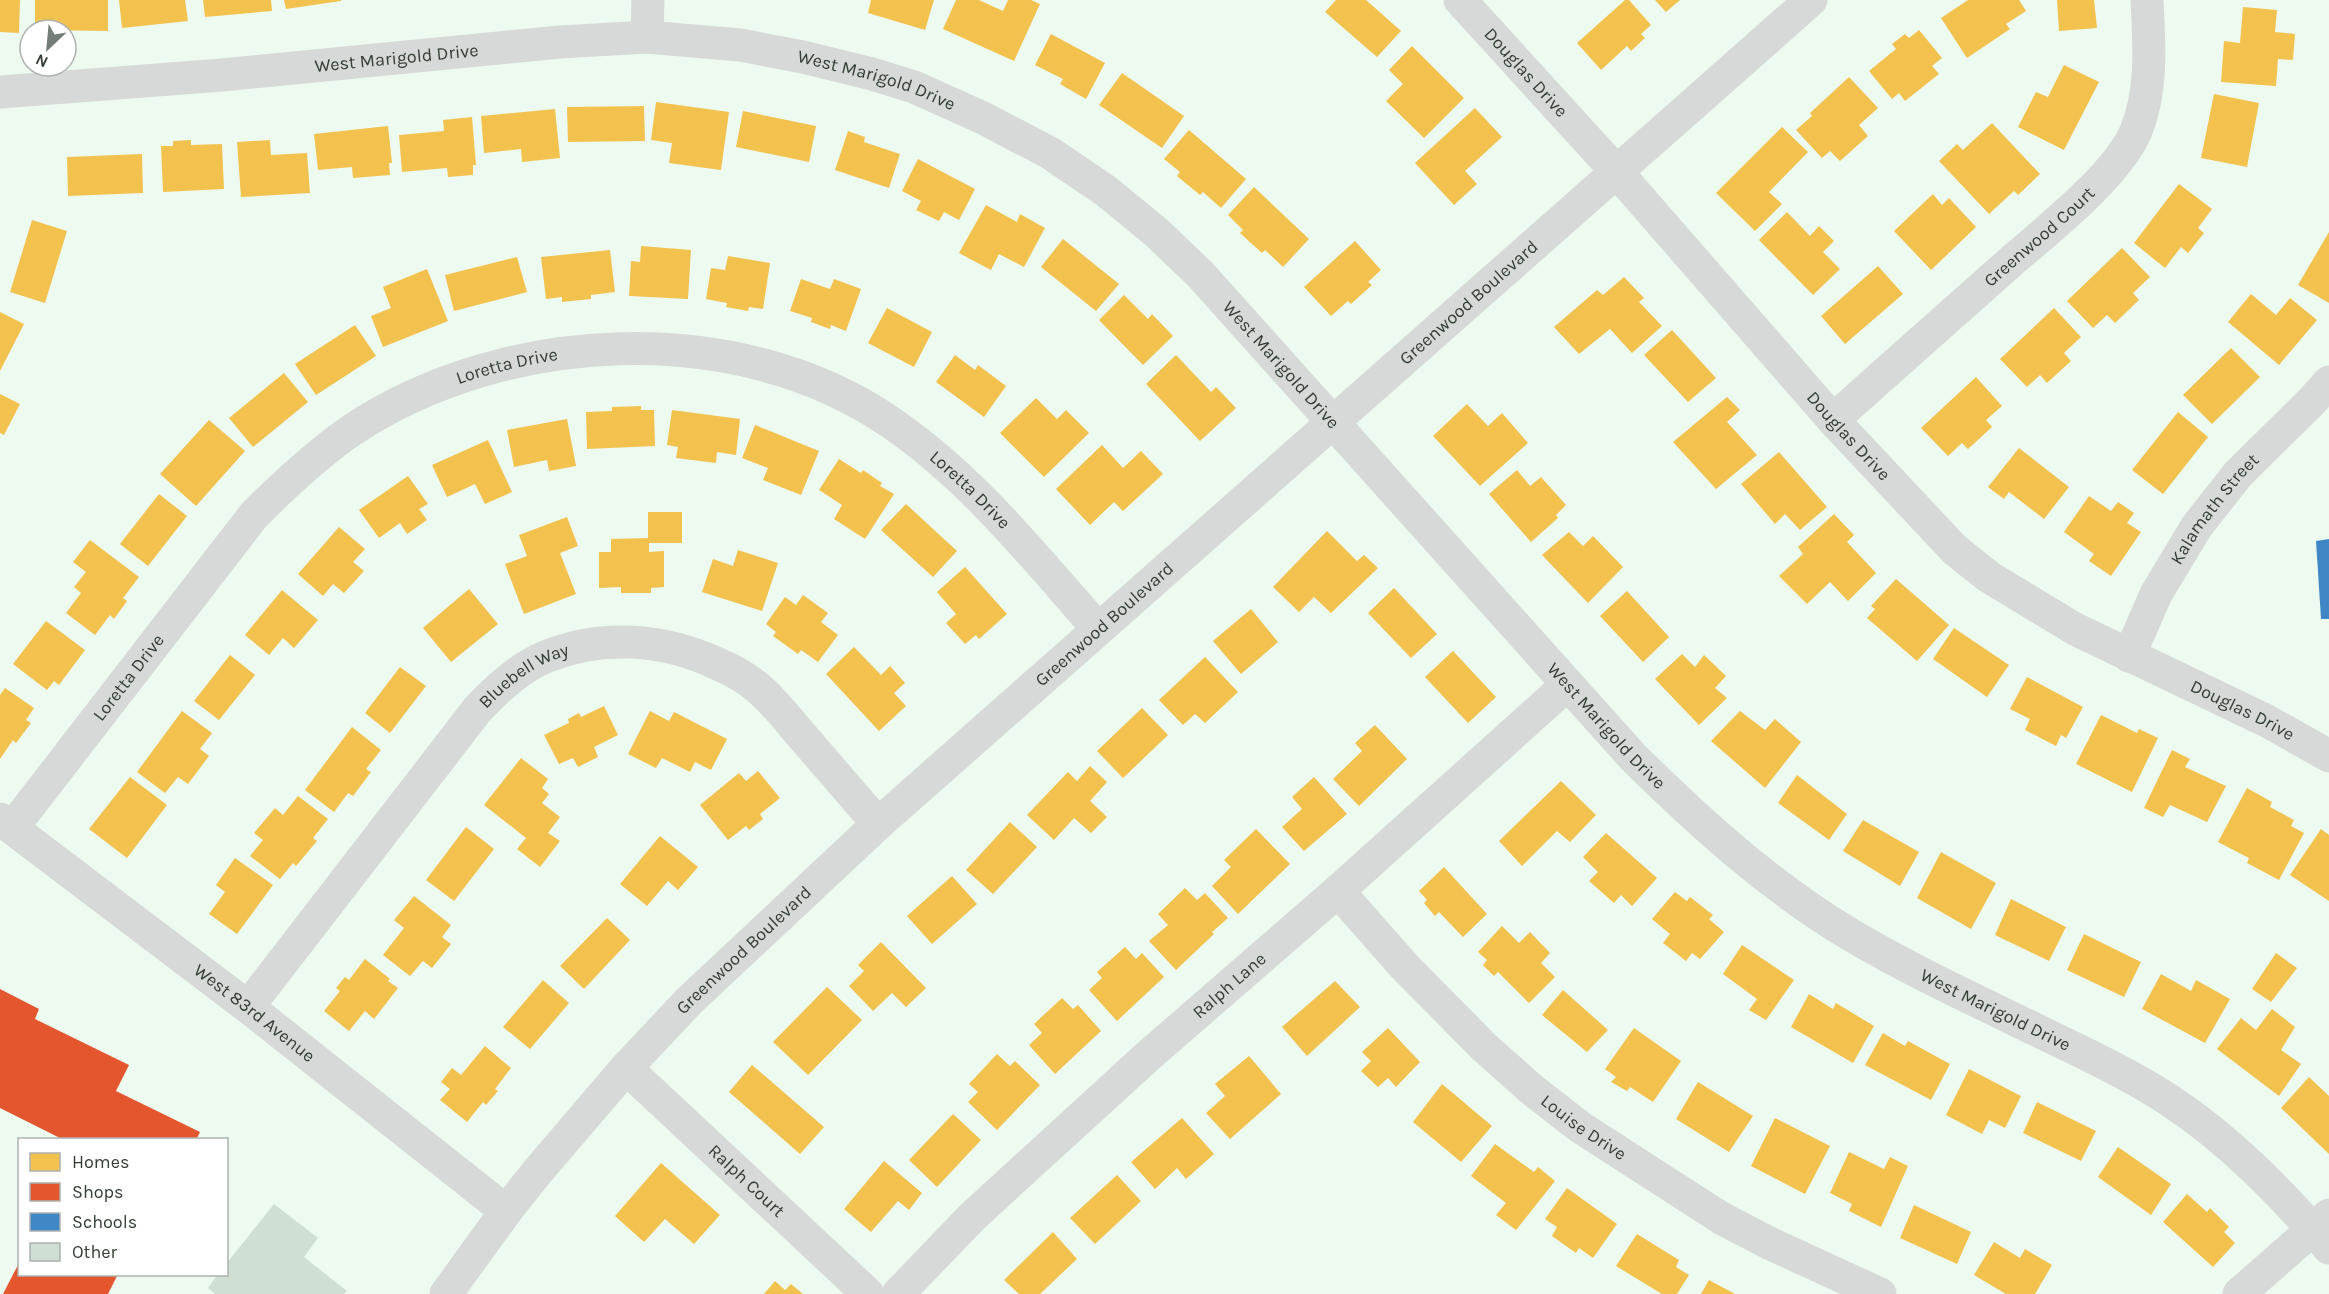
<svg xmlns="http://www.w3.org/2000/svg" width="2329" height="1294" viewBox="0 0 2329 1294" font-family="Karla,sans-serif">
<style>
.homes{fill:#f2c14e}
.shops{fill:#e4572e}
.schools{fill:#3f88c5}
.building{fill:#d0dfd3}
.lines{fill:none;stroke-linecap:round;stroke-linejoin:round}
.minor{stroke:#d6d9d7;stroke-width:33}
.labels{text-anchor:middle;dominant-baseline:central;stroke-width:6;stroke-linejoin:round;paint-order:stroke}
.street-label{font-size:18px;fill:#323d34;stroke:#fff}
</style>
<rect width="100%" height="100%" fill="#edfaf0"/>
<g class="homes">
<polygon points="0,0 20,0 19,33 0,32"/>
<polygon points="35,0 108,0 108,31 35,30"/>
<polygon points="119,0 185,0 188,21 122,28"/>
<polygon points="203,0 271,0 272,11 205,17"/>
<polygon points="284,0 341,0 341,1 286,9"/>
<polygon points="871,0 934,0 925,30 868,13"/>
<polygon points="956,0 979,0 1003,11 1008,0 1031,0 1040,4 1014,61 943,29"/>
<polygon points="1336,0 1366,0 1401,31 1377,57 1325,12"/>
<polygon points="1625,0 1629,0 1651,25 1641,34 1645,38 1631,51 1627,46 1601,70 1577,43"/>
<polygon points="1655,0 1680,0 1666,12"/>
<polygon points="1968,0 2019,0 2026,11 2006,24 2010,29 1967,58 1941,18"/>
<polygon points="2057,0 2094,0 2097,28 2059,31"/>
<polygon points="2243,7 2277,10 2275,32 2295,34 2293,60 2278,59 2276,86 2221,82 2224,41 2240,43"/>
<polygon points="1919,30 1942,58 1932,66 1939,74 1905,101 1899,93 1892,99 1869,71 1896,49 1892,44 1905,34 1909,38"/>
<polygon points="1051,34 1105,63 1086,99 1060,84 1063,79 1035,65"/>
<polygon points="1412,46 1464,98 1424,138 1386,101 1403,84 1389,70"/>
<polygon points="2064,65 2099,82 2064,150 2018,127 2036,92 2048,97"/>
<polygon points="1122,73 1184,116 1162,148 1099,105"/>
<polygon points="1849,77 1878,108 1859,125 1868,136 1840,161 1830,151 1822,158 1796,130 1812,116 1810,113"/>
<polygon points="2214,94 2259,103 2247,167 2201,158"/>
<polygon points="656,102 729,112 721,170 669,163 672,143 651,140"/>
<polygon points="644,106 645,141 568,142 567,107"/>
<polygon points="1475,108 1502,137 1465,171 1477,184 1454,205 1415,163"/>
<polygon points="555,109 560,158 522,162 521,149 484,153 481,116"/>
<polygon points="743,111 816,126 809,162 736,147"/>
<polygon points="472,117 476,165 473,165 473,175 448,177 447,168 402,172 399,135 444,131 443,120"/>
<polygon points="1992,123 2040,174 2018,195 2014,191 1989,214 1939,161 1957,144 1963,150"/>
<polygon points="388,126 392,163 389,163 390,175 353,178 352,167 318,170 314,134"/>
<polygon points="1782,127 1808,152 1769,192 1782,204 1755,231 1716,193"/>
<polygon points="1189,130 1246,179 1221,208 1203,192 1200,195 1177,176 1180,172 1164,159"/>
<polygon points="848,131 865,137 864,142 900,154 889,188 835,170"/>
<polygon points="191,140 191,145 222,144 224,189 163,192 161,146 173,146 173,141"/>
<polygon points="270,140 271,155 307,153 310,193 241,197 237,142"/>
<polygon points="142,154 143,193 68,196 67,157"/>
<polygon points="918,159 975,189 959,220 944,212 939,221 916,210 921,201 902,191"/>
<polygon points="2179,184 2212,209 2198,228 2204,233 2188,253 2181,247 2165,268 2134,243"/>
<polygon points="1254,187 1309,239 1283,267 1265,250 1262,253 1240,233 1243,230 1228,215"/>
<polygon points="1933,194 1942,205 1949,198 1976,227 1931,270 1894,231"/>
<polygon points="986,205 1017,222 1020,214 1045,228 1024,267 999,254 991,270 959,253"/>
<polygon points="1787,212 1810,236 1819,226 1834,241 1823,252 1840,269 1813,295 1759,240"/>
<polygon points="32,220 67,231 45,303 10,292"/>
<polygon points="2329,232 2329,303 2298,285"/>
<polygon points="1063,239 1119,284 1096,311 1041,267"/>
<polygon points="1355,241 1381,270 1368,282 1372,285 1351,304 1348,301 1331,316 1304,287"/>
<polygon points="641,246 691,250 688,299 629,296 631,261 640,262"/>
<polygon points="2122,248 2150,277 2133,293 2139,300 2115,323 2107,315 2093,328 2067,301"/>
<polygon points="610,250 615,292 591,295 591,299 562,302 562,297 546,299 541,257"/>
<polygon points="728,256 770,263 763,309 749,307 748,311 726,307 727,303 706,299 711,268 725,270"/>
<polygon points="517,257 527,292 454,311 445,275"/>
<polygon points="1878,266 1903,294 1845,344 1821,316"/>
<polygon points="427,269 448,321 383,347 371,316 391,308 383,287"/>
<polygon points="1624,277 1644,298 1639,302 1662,326 1632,353 1610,329 1579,354 1554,327 1597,290 1603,295"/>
<polygon points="801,279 830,289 834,279 861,289 846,331 831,325 830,329 811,322 812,318 790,311"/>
<polygon points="2251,294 2276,315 2290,298 2317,320 2279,365 2228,322"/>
<polygon points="1124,295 1148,319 1152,314 1173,336 1143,365 1099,320"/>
<polygon points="887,308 932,332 914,367 868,343"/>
<polygon points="2054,308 2081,337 2064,353 2071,361 2047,383 2040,375 2027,387 2000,359"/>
<polygon points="0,312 24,324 0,371"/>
<polygon points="355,325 376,356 316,395 295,364"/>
<polygon points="1672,330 1716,378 1688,402 1644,355"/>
<polygon points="2231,348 2260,377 2212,424 2183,395"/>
<polygon points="955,355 975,370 978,365 1006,386 984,417 936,382"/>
<polygon points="1176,355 1211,392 1216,387 1236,408 1200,441 1146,384"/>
<polygon points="284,373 308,402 253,447 229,418"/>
<polygon points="1976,377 2002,406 1986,420 1992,427 1968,449 1962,443 1948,456 1921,428"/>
<polygon points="0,394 20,404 4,435 0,433"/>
<polygon points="1727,397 1740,410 1727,422 1757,455 1716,489 1673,442"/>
<polygon points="1036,398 1057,419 1066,410 1089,433 1044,477 1000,433"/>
<polygon points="1467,404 1488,426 1502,413 1528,443 1480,486 1433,436"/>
<polygon points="641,406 641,410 654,410 655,446 587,449 586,412 612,411 612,407"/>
<polygon points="672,410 740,419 736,455 717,452 716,463 676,458 678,447 667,445"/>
<polygon points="2178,412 2208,437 2163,494 2132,470"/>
<polygon points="567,419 576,466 549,471 547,460 514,467 507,430"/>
<polygon points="209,420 245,451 196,506 160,474"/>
<polygon points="755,425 819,451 801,495 763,480 768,468 742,458"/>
<polygon points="488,440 512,492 485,504 475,484 447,497 432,465"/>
<polygon points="1102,445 1123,468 1141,451 1163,474 1123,511 1114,502 1090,525 1056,489"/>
<polygon points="2019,448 2069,487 2044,519 2009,492 2004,499 1988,487"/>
<polygon points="1779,452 1827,507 1800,530 1785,514 1775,524 1741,484"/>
<polygon points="839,459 861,473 863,470 882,483 880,486 894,494 865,539 834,519 842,505 819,490"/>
<polygon points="1517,470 1530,486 1541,477 1566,505 1556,515 1558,518 1531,542 1489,494"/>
<polygon points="408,476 428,504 419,509 427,520 407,534 400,523 379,538 359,510"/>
<polygon points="159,494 187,516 148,566 120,544"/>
<polygon points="2089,496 2111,511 2118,502 2134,513 2127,523 2141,532 2111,576 2089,561 2094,554 2064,532"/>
<polygon points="906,504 957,551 933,577 881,530"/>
<polygon points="648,512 682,512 682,543 649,543 649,552 664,551 664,587 651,588 651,593 621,593 621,587 599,588 599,552 611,552 611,539 648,538"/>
<polygon points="1834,514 1854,535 1847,542 1876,573 1848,601 1830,582 1807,604 1779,576 1803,554 1798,547"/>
<polygon points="567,517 578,546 560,553 576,594 524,614 505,564 527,556 519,535"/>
<polygon points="339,527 365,549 353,562 364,571 344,593 333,584 323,596 298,574"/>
<polygon points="1327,531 1357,561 1364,555 1378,568 1331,613 1314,597 1299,612 1273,587"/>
<polygon points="1569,532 1583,546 1593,536 1623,567 1588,603 1542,555"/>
<polygon points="90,540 139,577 123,598 127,601 114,619 110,615 95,635 66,613 81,593 74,587 86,572 73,562"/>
<polygon points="738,550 778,563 762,611 702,592 713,559 733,566"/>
<polygon points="965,567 1007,614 979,639 976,635 965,644 946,623 956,614 937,592"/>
<polygon points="1896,579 1949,625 1917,661 1867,618 1875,609 1871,606"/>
<polygon points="1394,588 1437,634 1411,658 1368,613"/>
<polygon points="469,589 498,624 451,662 423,628"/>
<polygon points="282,590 318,620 294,648 283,638 269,655 245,635"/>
<polygon points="1627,591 1669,637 1643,662 1600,616"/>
<polygon points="803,595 828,613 821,622 838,635 818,662 801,650 798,654 773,636 776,632 766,624 785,597 796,605"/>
<polygon points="1251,609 1278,642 1241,674 1213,641"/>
<polygon points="46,621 85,650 59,685 54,681 47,690 13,664"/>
<polygon points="1954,628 2009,665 1987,697 1933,659"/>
<polygon points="854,647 881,675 890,666 905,683 894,693 906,706 879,731 826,674"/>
<polygon points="1453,651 1496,697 1468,723 1425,677"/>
<polygon points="1682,654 1695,667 1704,655 1726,676 1715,688 1727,698 1699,725 1655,679"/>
<polygon points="230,655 255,675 219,720 194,701"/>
<polygon points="1205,657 1238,692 1205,723 1195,714 1183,725 1159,700"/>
<polygon points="400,667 426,686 390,733 365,713"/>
<polygon points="2027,677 2083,707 2066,738 2061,735 2056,746 2025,730 2030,719 2010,709"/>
<polygon points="5,688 34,708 26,720 31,723 16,743 13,740 0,759 0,695"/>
<polygon points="604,706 618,735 594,747 598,757 578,767 573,758 559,764 544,735 569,723 568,719 579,713 581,717"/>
<polygon points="1142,708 1168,735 1123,778 1097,751"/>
<polygon points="182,711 212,733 200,749 209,756 188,784 178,777 165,793 137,772"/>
<polygon points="650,711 669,721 674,712 727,739 711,770 695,762 690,772 662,758 656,768 628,754"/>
<polygon points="1740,711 1765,730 1775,719 1801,742 1765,788 1711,741"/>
<polygon points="2101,715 2137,733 2139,729 2158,738 2132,792 2076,764"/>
<polygon points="1375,725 1407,759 1359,806 1333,779 1362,751 1355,743"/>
<polygon points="352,727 381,750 366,769 371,772 353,796 348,793 334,812 305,790"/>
<polygon points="2172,750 2190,759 2185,767 2226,786 2207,822 2170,805 2163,817 2144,808"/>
<polygon points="521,758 548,779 542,788 549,794 542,803 560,817 548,833 560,841 540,867 517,849 526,838 484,805"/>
<polygon points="1090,766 1107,782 1090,801 1107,817 1091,833 1074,818 1054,840 1027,815 1068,772 1077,781"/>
<polygon points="758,771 780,798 760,814 763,819 749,830 746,826 728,840 700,805 739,773 746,781"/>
<polygon points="1797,775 1847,814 1829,840 1778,803"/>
<polygon points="130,777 167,805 127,858 89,829"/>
<polygon points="1314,777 1347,814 1304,851 1282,827 1302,809 1292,797"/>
<polygon points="1561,781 1596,815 1570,842 1557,831 1522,866 1499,841"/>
<polygon points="2247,788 2272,802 2270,807 2294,820 2291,826 2304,833 2279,880 2247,863 2249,858 2218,842"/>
<polygon points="298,796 328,819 313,838 317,841 296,866 293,863 280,879 250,856 263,840 254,833 275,808 283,815"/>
<polygon points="1863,820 1919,852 1900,886 1843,851"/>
<polygon points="1010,822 1037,847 993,894 966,870"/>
<polygon points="466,827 494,849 454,901 426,880"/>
<polygon points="1256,829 1290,864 1238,914 1212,886 1231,867 1224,860"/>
<polygon points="2321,829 2329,835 2329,901 2290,875"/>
<polygon points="1606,833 1657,878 1632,906 1621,895 1614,903 1589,881 1598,872 1583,857"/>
<polygon points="660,836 698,867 678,890 668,881 647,906 620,884"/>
<polygon points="1941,852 1996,883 1971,929 1917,898"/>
<polygon points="235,858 273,885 237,934 209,914 225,892 216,885"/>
<polygon points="1444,867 1487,914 1463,937 1439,912 1435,916 1424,903 1427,900 1419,891"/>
<polygon points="952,876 977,904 932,944 907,916"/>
<polygon points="1185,888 1197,900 1205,893 1228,918 1212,932 1214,934 1176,970 1149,941 1168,925 1158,914"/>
<polygon points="1675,892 1687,901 1690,897 1713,915 1709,919 1724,932 1700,959 1692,953 1686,961 1663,943 1670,934 1652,919"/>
<polygon points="414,896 451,925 442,937 451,944 432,968 423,961 410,976 383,955 404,928 394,920"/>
<polygon points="2011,899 2066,927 2049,961 1995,935"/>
<polygon points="607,918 630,940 584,989 560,966"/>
<polygon points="1502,926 1519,943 1530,932 1550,953 1541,963 1555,977 1529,1003 1498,972 1494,976 1483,965 1487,960 1478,952"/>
<polygon points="2084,934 2141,962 2124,997 2067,970"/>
<polygon points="881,942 926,988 906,1007 892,993 873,1011 849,986 864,971 858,965"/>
<polygon points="1742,945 1794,980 1766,1020 1749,1010 1757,999 1723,974"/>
<polygon points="1125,947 1136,959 1142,953 1164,977 1117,1021 1089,990 1102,978 1097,972"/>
<polygon points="2276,953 2297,968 2271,1002 2252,989"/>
<polygon points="365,959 390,979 388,981 398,988 374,1019 365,1011 349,1031 324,1011 340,991 336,988 345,977 349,980"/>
<polygon points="2161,974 2191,991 2196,980 2230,999 2205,1043 2142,1009"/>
<polygon points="543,980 569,1003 530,1049 503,1027"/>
<polygon points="1335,981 1360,1007 1307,1056 1282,1027"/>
<polygon points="827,987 862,1020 808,1075 773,1042"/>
<polygon points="1563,990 1608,1030 1587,1052 1542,1015"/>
<polygon points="1809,994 1833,1009 1836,1003 1874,1026 1853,1063 1791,1027"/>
<polygon points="1062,998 1073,1009 1078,1005 1101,1031 1055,1074 1029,1045 1042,1033 1034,1024"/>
<polygon points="2272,1009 2295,1027 2281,1050 2301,1064 2279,1096 2217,1049 2241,1018 2256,1030"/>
<polygon points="1388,1028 1420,1062 1396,1087 1388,1078 1378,1087 1361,1071 1371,1061 1362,1052"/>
<polygon points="1634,1028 1681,1061 1653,1102 1630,1087 1627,1091 1611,1082 1616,1077 1605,1069"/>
<polygon points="1883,1033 1905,1046 1908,1041 1950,1064 1931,1100 1865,1065"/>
<polygon points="485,1046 511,1068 495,1089 498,1091 486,1105 483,1102 467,1122 440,1100 450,1089 441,1082 452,1068 461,1075"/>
<polygon points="997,1054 1010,1066 1015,1061 1040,1085 997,1130 968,1102 978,1092 969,1084"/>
<polygon points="1249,1056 1281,1094 1230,1139 1206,1113 1225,1096 1215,1084"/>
<polygon points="752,1065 824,1127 800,1154 729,1092"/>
<polygon points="1969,1069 2021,1096 2005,1128 1989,1120 1982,1134 1946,1115"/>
<polygon points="2309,1077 2329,1096 2329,1154 2281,1108"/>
<polygon points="1698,1082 1753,1116 1729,1152 1676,1119"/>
<polygon points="1442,1084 1492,1126 1461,1162 1413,1122"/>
<polygon points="2037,1102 2096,1131 2081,1161 2023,1133"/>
<polygon points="953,1114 981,1140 937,1187 909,1160"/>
<polygon points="1182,1118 1214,1154 1186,1179 1177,1168 1155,1189 1131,1162"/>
<polygon points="1775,1118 1830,1146 1805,1194 1751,1166"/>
<polygon points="1495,1144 1534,1172 1538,1167 1555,1181 1516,1230 1496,1215 1506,1203 1471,1176"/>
<polygon points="2118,1147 2171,1184 2151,1215 2098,1177"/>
<polygon points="1849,1152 1884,1169 1890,1157 1908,1166 1881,1227 1849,1211 1852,1204 1830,1193"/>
<polygon points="884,1161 922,1193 909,1210 898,1201 871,1232 844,1209"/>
<polygon points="661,1163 720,1215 694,1244 665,1219 644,1242 615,1216"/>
<polygon points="1117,1175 1141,1201 1095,1244 1070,1218"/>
<polygon points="1567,1188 1617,1224 1593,1258 1579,1248 1576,1253 1552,1236 1557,1227 1545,1219"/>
<polygon points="2187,1194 2207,1212 2210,1208 2229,1227 2224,1232 2235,1243 2213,1267 2163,1222"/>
<polygon points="1914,1205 1971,1232 1957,1264 1900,1238"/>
<polygon points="1053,1232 1077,1259 1040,1294 1019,1294 1004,1280"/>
<polygon points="1637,1234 1679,1260 1676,1267 1689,1275 1677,1294 1662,1294 1616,1266"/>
<polygon points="1994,1242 2020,1258 2025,1249 2052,1265 2035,1294 2006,1294 1974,1275"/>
<polygon points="1709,1280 1735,1294 1701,1294"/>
<polygon points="775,1281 785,1290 791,1284 803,1294 764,1294"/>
</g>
<g class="shops">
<polygon points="0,989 39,1009 35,1019 129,1065 116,1091 200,1132 196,1140 64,1140 0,1108"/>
<polygon points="20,1261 20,1274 118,1274 108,1294 3,1294"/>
</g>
<polygon class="schools" points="2329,539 2329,619 2321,619 2316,541"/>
<polygon class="building" points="274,1204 318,1238 304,1257 347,1291 344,1294 215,1294 208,1288 218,1274 226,1274 226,1264"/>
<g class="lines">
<g class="minor">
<path id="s1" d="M1460 0 1616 171 1833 420 1955 550 1989 577 2075 629 2267 721 2329 756"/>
<polyline points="647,37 648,0"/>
<path id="s2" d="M0 92 222 75 560 42 647 37 740 45 803 57 872 74 914 87 983 118 1050 153 1106 191 1156 232 1200 274 1633 757C1700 823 1769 886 1851 935 1917 974 1988 1006 2057 1040 2095 1058 2134 1077 2169 1100 2230 1140 2281 1193 2329 1248"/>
<path id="s3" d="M1833 420C1893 366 1953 313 2014 259 2050 228 2118 174 2136 131 2153 89 2149 44 2147 0"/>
<path id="s4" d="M2129 656 2156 594 2197 526 2238 474 2312 401 2329 382"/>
<path id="s5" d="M0 819 248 1007 506 1211"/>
<path id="s6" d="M13 827 254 515C284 485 317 454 352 430 504 329 737 317 890 422 972 478 1033 555 1098 629"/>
<path id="s7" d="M1338 891 1404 966 1484 1047 1530 1088 1580 1127 1721 1218 1771 1244 1880 1294"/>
<path id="s8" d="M248 1007 477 710C497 689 518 669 545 657 601 634 663 638 718 664 732 670 745 677 757 687 774 701 788 720 803 737 828 766 853 795 878 824"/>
<path id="s9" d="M626 1068 868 1294"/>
<path id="s10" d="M446 1294 506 1211 538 1171 626 1068 689 1001 878 824 1811 0"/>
<path id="s11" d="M898 1294 972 1217 1148 1056 1338 891 1567 685"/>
<polyline points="2239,1294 2329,1215"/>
</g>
</g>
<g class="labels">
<g class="street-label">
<text stroke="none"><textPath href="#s2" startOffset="398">West Marigold Drive</textPath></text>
<text stroke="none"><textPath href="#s1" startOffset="98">Douglas Drive</textPath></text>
<text stroke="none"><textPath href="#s2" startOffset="884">West Marigold Drive</textPath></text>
<text stroke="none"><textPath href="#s3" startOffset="276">Greenwood Court</textPath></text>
<text stroke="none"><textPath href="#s10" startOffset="1428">Greenwood Boulevard</textPath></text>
<text stroke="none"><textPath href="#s2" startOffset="1388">West Marigold Drive</textPath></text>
<text stroke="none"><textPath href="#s6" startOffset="693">Loretta Drive</textPath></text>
<text stroke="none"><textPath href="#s1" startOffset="584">Douglas Drive</textPath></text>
<text stroke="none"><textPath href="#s6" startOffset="1197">Loretta Drive</textPath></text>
<text stroke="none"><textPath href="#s4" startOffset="171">Kalamath Street</textPath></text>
<text stroke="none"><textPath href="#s10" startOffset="942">Greenwood Boulevard</textPath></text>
<text stroke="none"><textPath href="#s6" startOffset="189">Loretta Drive</textPath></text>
<text stroke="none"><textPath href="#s8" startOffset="434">Bluebell Way</textPath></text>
<text stroke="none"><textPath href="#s1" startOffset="1070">Douglas Drive</textPath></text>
<text stroke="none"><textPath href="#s2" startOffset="1874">West Marigold Drive</textPath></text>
<text stroke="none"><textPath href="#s10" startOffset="456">Greenwood Boulevard</textPath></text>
<text stroke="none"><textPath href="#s11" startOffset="453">Ralph Lane</textPath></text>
<text stroke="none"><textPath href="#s2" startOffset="2360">West Marigold Drive</textPath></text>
<text stroke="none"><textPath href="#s5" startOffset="320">West 83rd Avenue</textPath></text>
<text stroke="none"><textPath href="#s7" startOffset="342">Louise Drive</textPath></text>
<text stroke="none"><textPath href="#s9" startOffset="165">Ralph Court</textPath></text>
</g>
</g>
<rect x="18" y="1138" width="210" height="138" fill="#ffffff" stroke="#adb1ae" stroke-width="1.5"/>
<rect x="30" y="1153" width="30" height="18" fill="#f2c14e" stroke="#adb1ae" stroke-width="1.5"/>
<text x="72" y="1168" font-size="18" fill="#323d34">Homes</text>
<rect x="30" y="1183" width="30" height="18" fill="#e4572e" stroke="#adb1ae" stroke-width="1.5"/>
<text x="72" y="1198" font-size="18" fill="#323d34">Shops</text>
<rect x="30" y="1213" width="30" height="18" fill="#3f88c5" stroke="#adb1ae" stroke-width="1.5"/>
<text x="72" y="1228" font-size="18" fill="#323d34">Schools</text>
<rect x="30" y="1243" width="30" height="18" fill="#d0dfd3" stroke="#adb1ae" stroke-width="1.5"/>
<text x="72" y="1258" font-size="18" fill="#323d34">Other</text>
<g transform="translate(48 48) rotate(206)"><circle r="28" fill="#ffffff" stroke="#adb1ae" stroke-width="1.5"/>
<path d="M0-4.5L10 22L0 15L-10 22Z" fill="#737f76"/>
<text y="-9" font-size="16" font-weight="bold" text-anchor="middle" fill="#323d34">N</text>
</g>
</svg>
